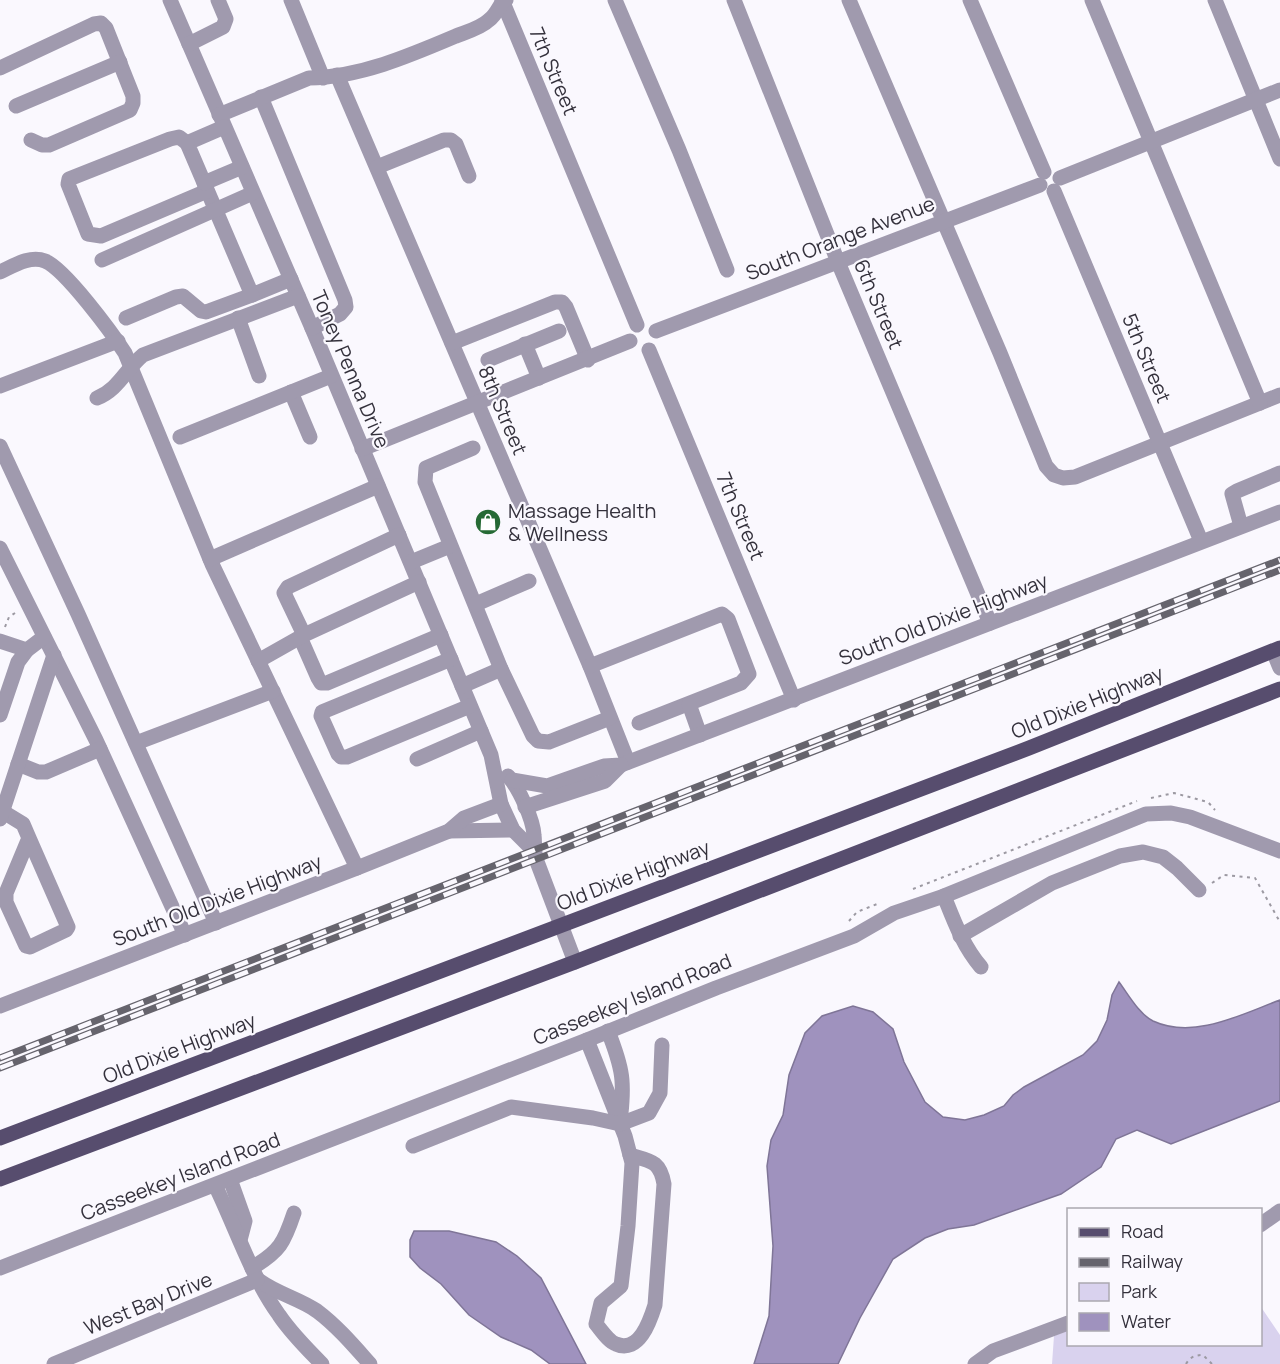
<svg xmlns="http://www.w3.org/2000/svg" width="1280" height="1364" viewBox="0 0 1280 1364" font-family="Manrope,sans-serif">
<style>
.green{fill:#d9d2ee}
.water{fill:#9f92be;stroke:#7f7597;stroke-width:1.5}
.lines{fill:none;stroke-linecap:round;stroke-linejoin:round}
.path{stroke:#9c99a2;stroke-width:2;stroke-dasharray:3 4.5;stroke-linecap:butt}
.minor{stroke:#a09aae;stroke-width:15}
.major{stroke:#574d6e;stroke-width:15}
.rail-casing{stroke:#66646d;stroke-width:7}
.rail{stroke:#faf8fe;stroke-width:4.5;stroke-dasharray:14;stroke-linecap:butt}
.labels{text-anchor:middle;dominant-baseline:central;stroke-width:4.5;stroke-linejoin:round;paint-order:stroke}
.street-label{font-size:20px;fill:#34313c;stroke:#faf8fe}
.poi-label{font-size:20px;fill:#34313c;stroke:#faf8fe;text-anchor:start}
</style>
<rect width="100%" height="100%" fill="#faf8fe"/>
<polygon class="green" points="1261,1307 1280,1335 1280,1364 1052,1364 1054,1336 1068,1330 1068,1344 1260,1344"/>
<g class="water">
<path d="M1119 982C1128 994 1139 1014 1153 1021 1194 1040 1242 1014 1280 1000V1101L1171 1144 1137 1130 1116 1139 1101 1167 1061 1194 974 1225 948 1229 925 1238 893 1259 860 1318 838 1364H754L769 1316 773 1246 767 1166 771 1140 783 1115 789 1075 805 1033 822 1016 853 1006 873 1012 893 1029 904 1062 925 1102 943 1117 965 1120 984 1115 1004 1106 1013 1095 1024 1087 1083 1055 1097 1041 1107 1020 1112 995Z"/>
<polygon points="414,1231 449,1231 496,1242 517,1256 541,1278 586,1364 550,1364 531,1350 501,1337 469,1315 441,1284 420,1268 410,1257 410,1240"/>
</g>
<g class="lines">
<g class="path">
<polyline points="5,627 9,617 15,613"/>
<polyline points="1151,798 1174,793 1208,802 1215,810"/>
<polyline points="1212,883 1224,875 1255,878 1280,922"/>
<polyline points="913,889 1137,801"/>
<polyline points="849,921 857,912 877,904"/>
<path d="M1186 1364C1190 1357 1195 1355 1203 1355L1212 1364"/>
</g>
<g class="minor">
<polyline points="170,0 312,328 491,755 501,804 513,830 534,851"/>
<polyline points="291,0 323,78"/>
<polyline points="502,0 637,325"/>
<polyline points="615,0 679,150 727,270"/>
<polyline points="734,0 838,262 990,623"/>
<polyline points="849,0 1000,353 1046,466 1054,475 1063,478 1075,477 1280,395"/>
<polyline points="970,0 1044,172"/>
<polyline points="1092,0 1260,403"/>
<polyline points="1215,0 1280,159"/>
<polyline points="189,44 223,27 226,19 218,0"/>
<polyline points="0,68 94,24 101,23 106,28 133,96 133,103 130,110 49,145 42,145 31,140"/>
<polyline points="337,75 590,666 628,762"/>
<polyline points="261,97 345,300 346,307 340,314 312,328"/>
<polyline points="16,106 120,62"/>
<path d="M219 115 309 78C360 77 409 56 456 36 466 32 481 28 489 20 495 16 499 7 503 1L506 0"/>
<polyline points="224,127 187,143 252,295 291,279"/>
<polyline points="187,143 179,137 170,139 69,179 68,184 88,234 101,236 207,191"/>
<polyline points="377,167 444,140 451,140 456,144 469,176"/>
<polyline points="1060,178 1280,90"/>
<polyline points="204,183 242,167"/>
<polyline points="1054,191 1201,541"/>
<polyline points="102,260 253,193"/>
<path d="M0 272C13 266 30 255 45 261 65 269 112 333 125 353L212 564 357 868"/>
<polyline points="126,318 176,297 183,296 201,311 206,312 252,295"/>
<polyline points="238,318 259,376"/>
<polyline points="656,331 1040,185"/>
<polyline points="452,343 555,302 562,302 566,307 588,360"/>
<polyline points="525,344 539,378"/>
<polyline points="649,350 794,700"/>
<polyline points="488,360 559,331"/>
<polyline points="0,386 118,341"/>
<polyline points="291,392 310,437"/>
<path d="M97 398C118 390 126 369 143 355L298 296"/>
<polyline points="180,437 331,376"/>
<polyline points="0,446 78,614 216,923"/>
<polyline points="473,448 426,468 425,482 501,669 533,736 538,741 549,742 610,718"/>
<polyline points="362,449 630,341"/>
<polyline points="1241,526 1232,494 1237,491 1280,473"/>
<polyline points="0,548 96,740 185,935"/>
<polyline points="210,559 378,486"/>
<polyline points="411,562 450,546"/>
<polyline points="476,604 529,581"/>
<polyline points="304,635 284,593 288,587 399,535"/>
<polyline points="300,637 318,678 321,683 327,683 441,635"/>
<polyline points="0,641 27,650"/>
<polyline points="1273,651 1280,668"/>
<polyline points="451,659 322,712 321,716 338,754 341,757 347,757 470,706"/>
<polyline points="258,661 304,635 419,582"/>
<polyline points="590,666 722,614 728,619 749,674 741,683 639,723"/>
<polyline points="462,686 501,669"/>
<polyline points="689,704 700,735"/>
<polyline points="0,715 18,662 27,650 44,637"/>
<polyline points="136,743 273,691"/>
<polyline points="417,759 481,731"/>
<polyline points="18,764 38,772 46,772 100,749"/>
<path d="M508 776C519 788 533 819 534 835 535 843 534 851 536 859L575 962"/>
<polyline points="512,780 547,786 604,766 621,765 1280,512"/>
<polyline points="525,807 605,781 621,765"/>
<polyline points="0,810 23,824 29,838 68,927 66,930 30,947 26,946 6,902 6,893 29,838"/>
<polyline points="0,819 54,655"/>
<polyline points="449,831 513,830"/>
<path d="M944 896C954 921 963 946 981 967"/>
<polyline points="960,936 1052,883 1120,856 1143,852 1163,857 1177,868 1199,890"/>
<polyline points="0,1006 357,868 449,831 464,818 501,804"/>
<path d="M608 1031C623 1069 625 1082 620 1122"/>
<polyline points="587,1040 625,1136 630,1155"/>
<polyline points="413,1146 511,1107 593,1118 620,1124 649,1113 660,1093 662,1045"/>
<path d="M630 1155C651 1161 660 1161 664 1184L655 1305C650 1321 639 1354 616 1344 609 1342 601 1330 596 1324L601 1303 621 1286 628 1226 632 1163Z"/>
<polyline points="230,1179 245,1221 240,1240"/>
<path d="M215 1185C236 1228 251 1276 279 1315 291 1333 307 1349 322 1364"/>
<polyline points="1260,1225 1280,1211"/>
<polyline points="0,1268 587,1040 716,988 854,936 894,913 944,896 1146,814 1171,813 1190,817 1280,851"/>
<path d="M252 1268C280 1251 284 1243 294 1213"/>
<path d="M260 1281C278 1294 300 1299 317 1311 337 1326 354 1346 370 1364"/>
<polyline points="54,1364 257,1280"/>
<polyline points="975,1364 993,1351 1068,1323"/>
</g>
<g class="major">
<polyline points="0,1138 1029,748 1280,648"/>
<polyline points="0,1179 575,962 1280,689"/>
</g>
<defs>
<g id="rail">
<polyline points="0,1058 1280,560"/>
<polyline points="0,1068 1280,570"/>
</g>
</defs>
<use href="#rail" class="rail-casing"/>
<use href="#rail" class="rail"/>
</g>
<defs>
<symbol id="shop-disc" viewBox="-11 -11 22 22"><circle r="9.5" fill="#266a35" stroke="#faf8fe"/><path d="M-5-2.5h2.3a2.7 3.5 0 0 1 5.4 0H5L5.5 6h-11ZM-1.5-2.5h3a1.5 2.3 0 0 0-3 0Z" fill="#fff"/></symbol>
</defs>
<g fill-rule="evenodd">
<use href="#shop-disc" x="473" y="507" width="30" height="30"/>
</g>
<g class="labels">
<g class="street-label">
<text transform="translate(554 71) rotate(67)">7th Street</text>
<text transform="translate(840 238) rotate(-21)">South Orange Avenue</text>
<text transform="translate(879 304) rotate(67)">6th Street</text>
<text transform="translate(1147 358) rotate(67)">5th Street</text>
<text transform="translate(351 369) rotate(67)">Toney Penna Drive</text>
<text transform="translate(503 410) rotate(67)">8th Street</text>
<text transform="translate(741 516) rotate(67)">7th Street</text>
<text transform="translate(943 619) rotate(-21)">South Old Dixie Highway</text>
<text transform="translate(1087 702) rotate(-22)">Old Dixie Highway</text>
<text transform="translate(633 875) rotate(-21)">Old Dixie Highway</text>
<text transform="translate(217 900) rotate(-21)">South Old Dixie Highway</text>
<text transform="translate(632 999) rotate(-22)">Casseekey Island Road</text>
<text transform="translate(179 1048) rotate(-21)">Old Dixie Highway</text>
<text transform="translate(180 1176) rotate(-21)">Casseekey Island Road</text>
<text transform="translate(148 1303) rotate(-22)">West Bay Drive</text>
</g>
<g class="poi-label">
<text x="508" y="510">Massage Health<tspan x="508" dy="23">&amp; Wellness</tspan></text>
</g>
</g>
<rect x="1067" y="1208" width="195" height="138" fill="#faf8fe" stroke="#aba8b0" stroke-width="1.5"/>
<rect x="1079" y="1228" width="30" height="9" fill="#574d6e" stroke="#aba8b0" stroke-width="1.5"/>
<text x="1121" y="1238" font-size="18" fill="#34313c">Road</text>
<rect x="1079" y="1258" width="30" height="9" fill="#66646d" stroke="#aba8b0" stroke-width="1.5"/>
<text x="1121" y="1268" font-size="18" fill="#34313c">Railway</text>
<rect x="1079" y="1283" width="30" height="18" fill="#d9d2ee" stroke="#aba8b0" stroke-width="1.5"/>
<text x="1121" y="1298" font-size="18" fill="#34313c">Park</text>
<rect x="1079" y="1313" width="30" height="18" fill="#9f92be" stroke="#aba8b0" stroke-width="1.5"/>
<text x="1121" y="1328" font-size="18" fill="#34313c">Water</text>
</svg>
